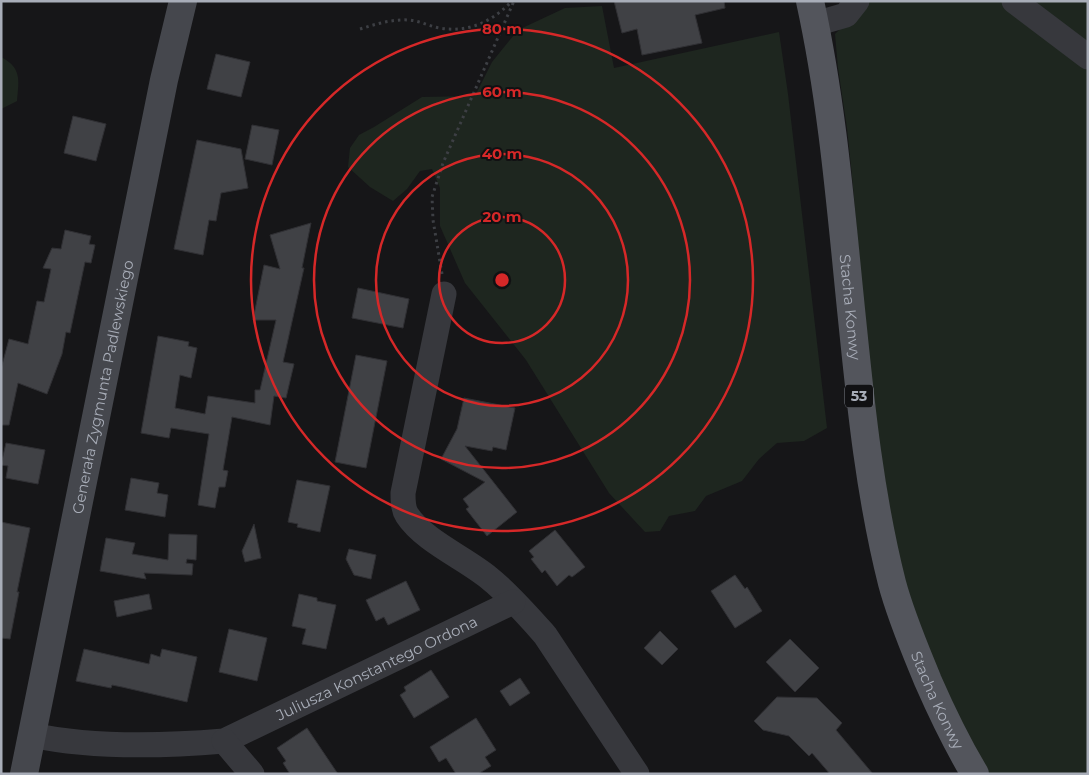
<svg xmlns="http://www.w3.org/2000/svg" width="1089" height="775" viewBox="0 0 1089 775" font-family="Montserrat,sans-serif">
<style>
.green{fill:#1e261f}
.building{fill:#404145;stroke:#303034}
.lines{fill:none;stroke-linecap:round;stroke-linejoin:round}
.path{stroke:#3d3f44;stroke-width:3;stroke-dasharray:2.5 4;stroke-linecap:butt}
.street{stroke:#37383d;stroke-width:25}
.secondary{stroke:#45474d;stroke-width:28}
.primary{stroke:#53555c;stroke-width:28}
.ring{fill:none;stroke:#d62828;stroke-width:2.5}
.labels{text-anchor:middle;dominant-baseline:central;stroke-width:4;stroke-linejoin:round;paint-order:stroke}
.shield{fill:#111113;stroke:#7b7e86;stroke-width:1}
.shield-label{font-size:14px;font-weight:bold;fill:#a8adb8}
.street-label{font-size:15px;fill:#a8adb8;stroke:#111113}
.centre{fill:#d62828;stroke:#111113;stroke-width:2.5}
.ring-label{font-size:15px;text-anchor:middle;font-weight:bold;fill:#d62828;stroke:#111113;stroke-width:4;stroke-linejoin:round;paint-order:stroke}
</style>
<rect width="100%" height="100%" fill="#161618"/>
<g class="green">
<polygon points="869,1 1088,1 1088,774 984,774 931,662 904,578 893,528 873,408 852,176 847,128 838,68 835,34"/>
<polygon points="602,6 614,68 779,32 788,94 827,428 804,441 777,443 759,459 742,481 706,496 695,511 669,516 660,531 645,532 609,493 526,360 465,283 440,226 440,188 432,169 420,171 407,189 393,201 370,187 348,167 350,148 359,135 374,127 422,97 475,96 492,62 518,30 565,8"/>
<path d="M1 57C22 68 19 80 17 101L1 109Z"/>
</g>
<g class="building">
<polygon points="614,1 724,1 725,8 695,15 702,43 642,55 637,29 622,33"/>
<polygon points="216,54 250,62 241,97 207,89"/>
<polygon points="73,116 106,124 96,161 64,153"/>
<polygon points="252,125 279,130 272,165 245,159"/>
<polygon points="197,140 241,149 248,188 221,193 216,221 209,220 203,255 174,249"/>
<polygon points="311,223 302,268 304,268 283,362 294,364 286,398 274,396 270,425 232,417 223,470 228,471 225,487 219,487 215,508 198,505 209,434 171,428 169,438 141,433 158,336 189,342 188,346 197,348 191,378 180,375 175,408 205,414 208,396 255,403 255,390 260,390 276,320 253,320 264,265 280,269 270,235"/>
<polygon points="65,230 91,236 89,244 95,245 91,263 85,262 70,333 66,332 62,354 47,394 18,383 9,425 1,425 1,369 9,339 28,344 37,301 44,302 51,269 43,268 52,248 61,249"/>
<polygon points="358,288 409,299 403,328 352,318"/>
<polygon points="356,355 387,361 366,468 335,462"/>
<polygon points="464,398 515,408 506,450 493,447 492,451 465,446 517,512 487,536 466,509 469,507 463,499 485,482 441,459 457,429"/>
<polygon points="6,443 45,450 38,484 6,478 8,466 1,465"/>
<polygon points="131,478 159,483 157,493 168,495 165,517 125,510"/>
<polygon points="297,480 330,486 320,532 297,527 298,524 288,522"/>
<polygon points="1,522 30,528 17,592 19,592 10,639 1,638"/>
<polygon points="254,524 261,558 245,562 242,551"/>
<polygon points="555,530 585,567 572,577 569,575 557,586 545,570 542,573 531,559 534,557 529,551"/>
<polygon points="169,534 197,535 196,560 187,559 186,563 193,564 192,575 144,573 146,579 100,571 106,538 135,543 132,554 168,560"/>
<polygon points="349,549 376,555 371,579 354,575 346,559"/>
<polygon points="735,575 745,589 747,587 762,611 735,628 711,591"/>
<polygon points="406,581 420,610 388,625 384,617 376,621 366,600"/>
<polygon points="149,594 152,609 117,617 114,601"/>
<polygon points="299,594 317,598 317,601 336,605 326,649 302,644 306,629 292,626"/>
<polygon points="229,629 267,638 257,681 219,672"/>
<polygon points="660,631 678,649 662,665 644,648"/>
<polygon points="790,639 819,668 795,692 766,662"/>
<polygon points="84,649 149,664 151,654 160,657 162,649 197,657 187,702 122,687 112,685 111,688 76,681"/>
<polygon points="431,670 449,697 414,718 400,695 406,691 404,687"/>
<polygon points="520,678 530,693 510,706 500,691"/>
<polygon points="777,697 817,698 842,723 836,730 873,774 830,774 812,753 809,756 789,736 763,730 754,721"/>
<polygon points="476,718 496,750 485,757 491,766 478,774 456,774 446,758 439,762 430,747"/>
<polygon points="307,728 338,774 290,774 283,763 286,761 277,748"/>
</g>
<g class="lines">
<g class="path">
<path d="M360 29C376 24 392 19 409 20 420 21 429 26 439 28 468 33 492 22 512 1"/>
<polyline points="442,274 433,220 432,197 443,163 514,1"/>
</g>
<g class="street">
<polyline points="1014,1 1088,57"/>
<polyline points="815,24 846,15 857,1"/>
<path d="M444 294 403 493C403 500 403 509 407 515 424 541 465 558 489 578 508 593 529 617 545 635L637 774"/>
<path id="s1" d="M32 735C91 748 164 746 224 741L513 602"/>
<polyline points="224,741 252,774"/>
</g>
<path class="secondary" id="s2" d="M24 774 164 80 183 1"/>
<path class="primary" id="s3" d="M810 1C833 106 841 212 852 319 861 408 870 496 892 583 901 617 915 649 928 681 942 713 957 744 975 774"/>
</g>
<g class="ring">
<circle cx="502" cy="280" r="63"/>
<circle cx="502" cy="280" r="126"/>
<circle cx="502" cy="280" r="188"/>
<circle cx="502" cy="280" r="251"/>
</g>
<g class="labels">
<rect class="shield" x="845" y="384.5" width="28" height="23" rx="4"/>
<g class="shield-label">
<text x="859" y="396">53</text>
</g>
<g class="street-label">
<text stroke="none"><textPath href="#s3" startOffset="309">Stacha Konwy</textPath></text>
<text stroke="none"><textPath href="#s2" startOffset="395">Generała Zygmunta Padlewskiego</textPath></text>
<text stroke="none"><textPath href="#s1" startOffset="362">Juliusza Konstantego Ordona</textPath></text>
<text stroke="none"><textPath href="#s3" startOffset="714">Stacha Konwy</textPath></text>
</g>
</g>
<circle cx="502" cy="280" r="8" class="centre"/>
<g class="ring-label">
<text x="502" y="34">80 m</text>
<text x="502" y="97">60 m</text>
<text x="502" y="159">40 m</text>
<text x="502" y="222">20 m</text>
</g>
<rect width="1089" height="775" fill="none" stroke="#a8adb8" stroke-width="5"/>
</svg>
